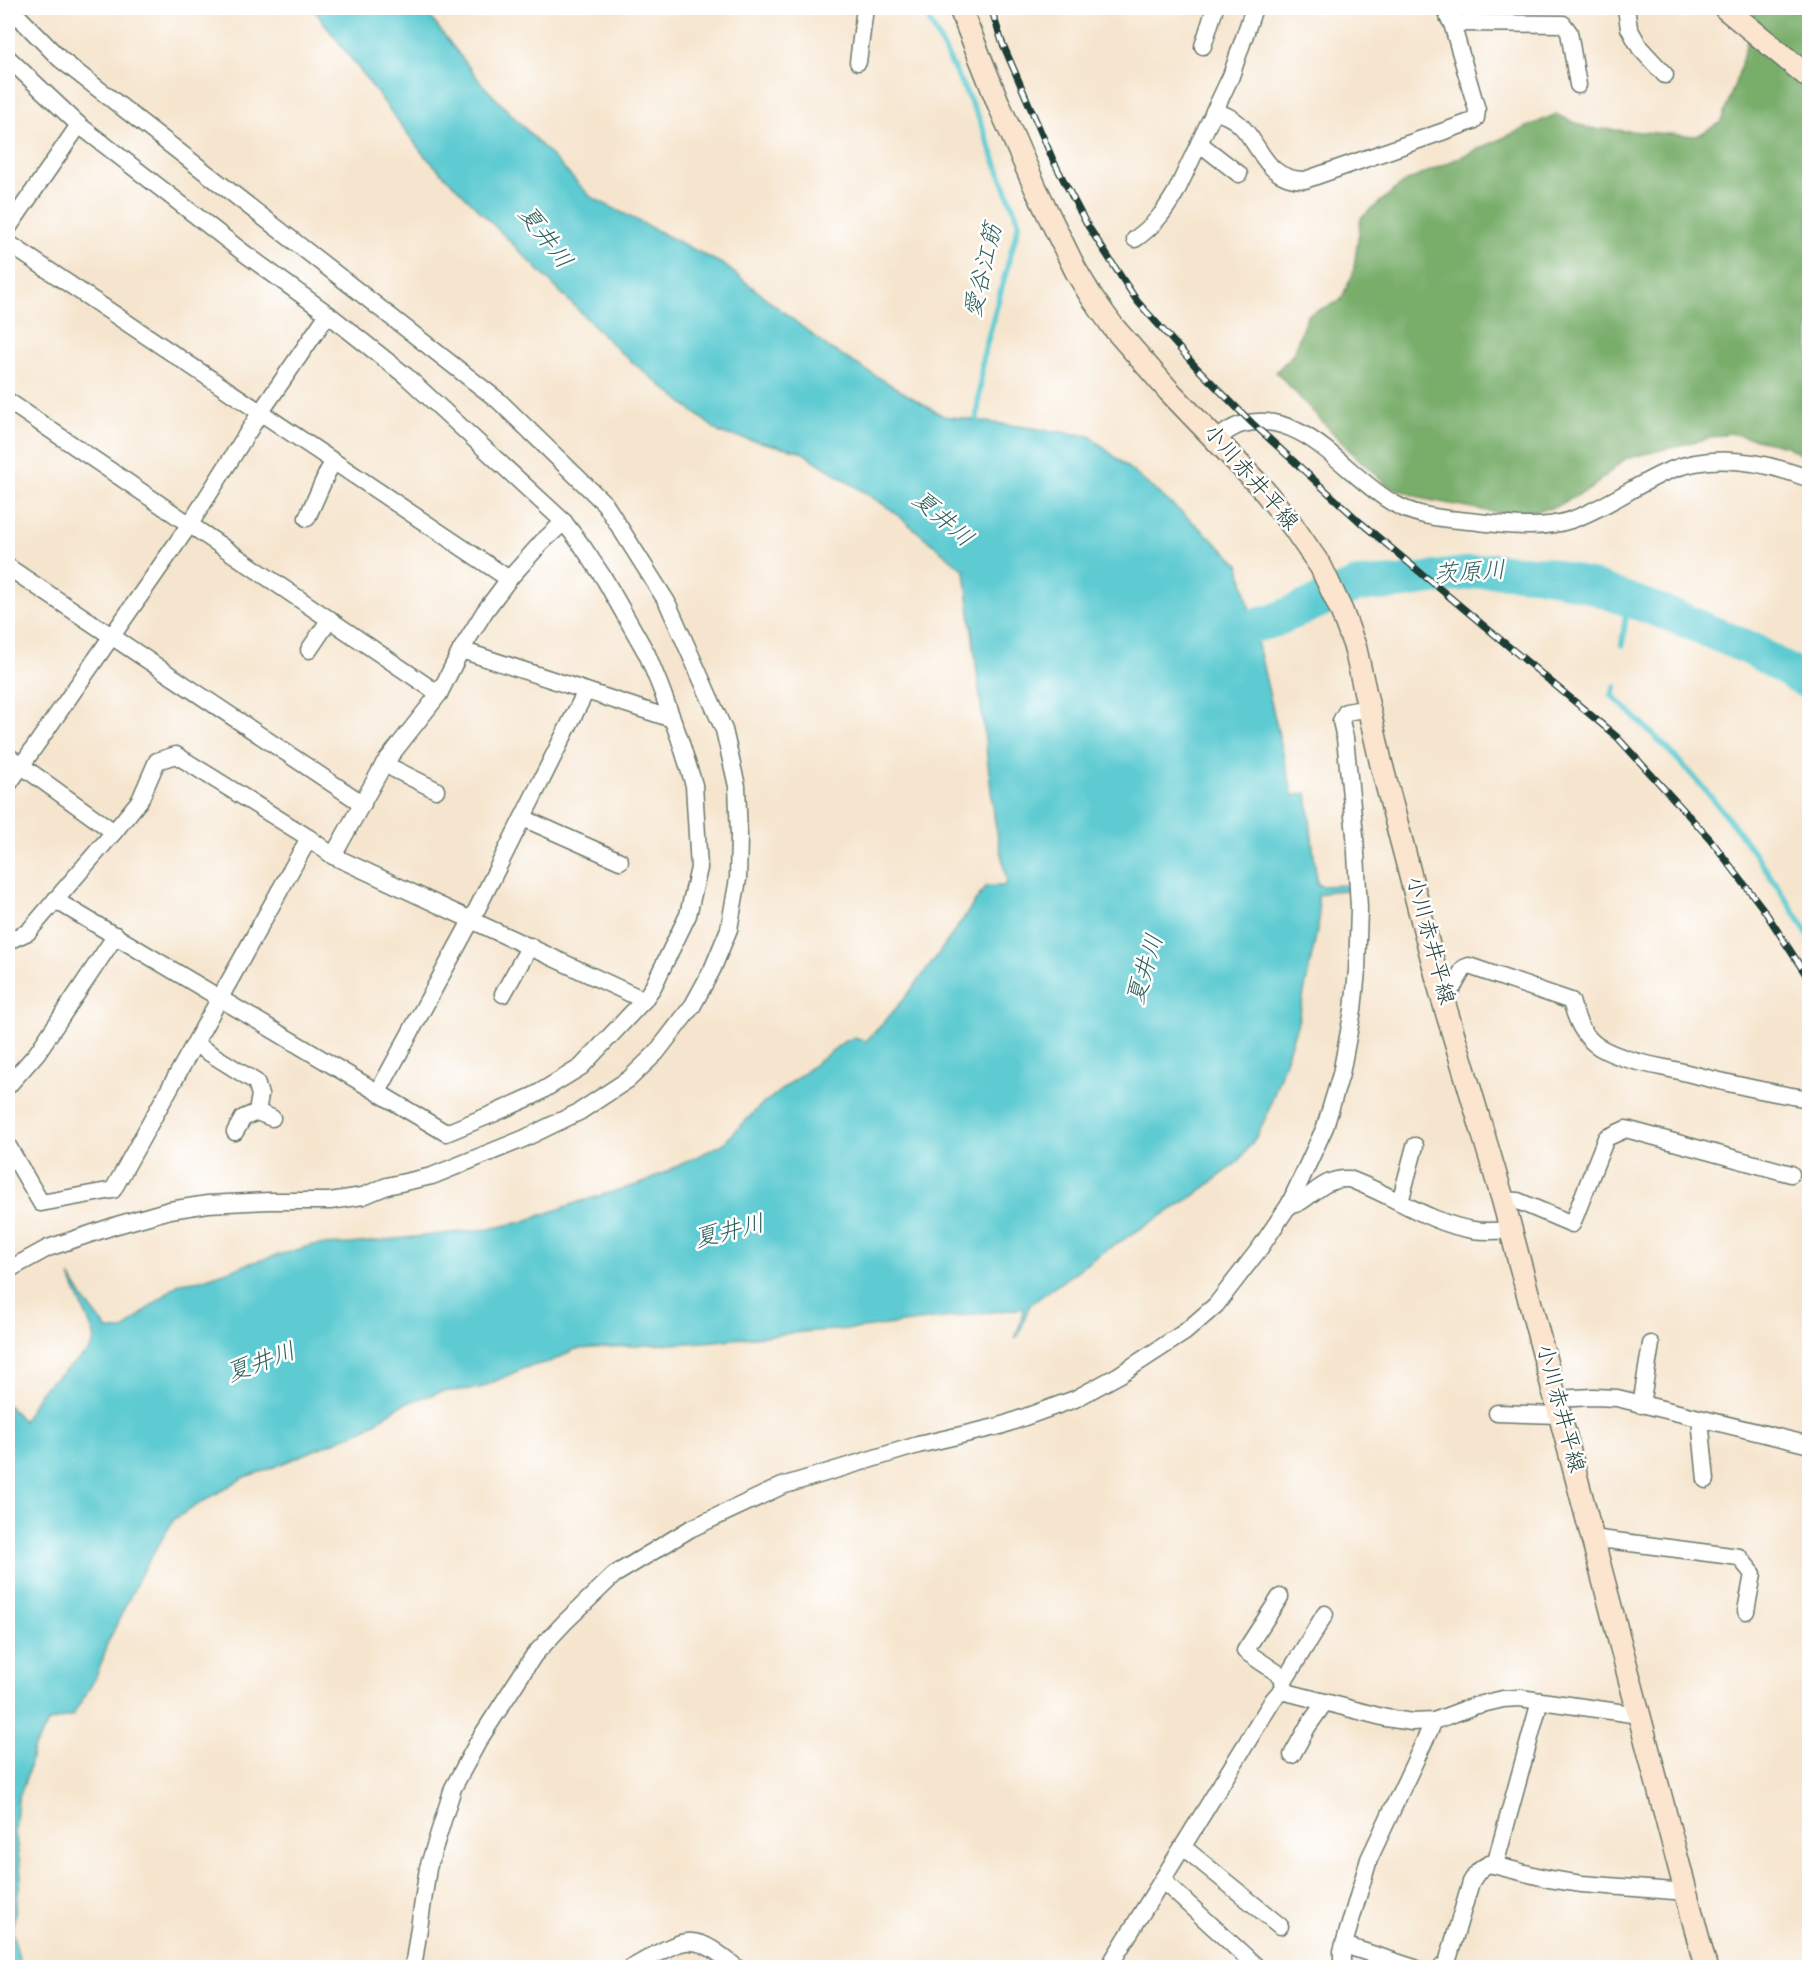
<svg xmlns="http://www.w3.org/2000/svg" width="1817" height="1975" viewBox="0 0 1817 1975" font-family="'Gochi Hand','Klee One',sans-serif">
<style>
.forest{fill:#78ad6a;stroke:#4c754f;stroke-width:1.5}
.water{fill:#5dcbd1;stroke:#3e8482;stroke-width:1.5}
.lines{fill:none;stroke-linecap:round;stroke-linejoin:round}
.stream{stroke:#5dcbd1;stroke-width:6}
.river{stroke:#5dcbd1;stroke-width:34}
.street-casing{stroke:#6a786a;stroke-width:19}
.secondary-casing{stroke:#6a786a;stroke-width:25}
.street{stroke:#fff;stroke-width:16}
.secondary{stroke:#fbe5cf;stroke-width:22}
.rail-casing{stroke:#1f3d34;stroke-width:7}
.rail{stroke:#fff;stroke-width:4.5;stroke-dasharray:14;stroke-linecap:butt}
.labels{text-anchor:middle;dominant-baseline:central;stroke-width:5;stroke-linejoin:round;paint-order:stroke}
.street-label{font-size:22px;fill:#1f3d34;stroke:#fff}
.water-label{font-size:24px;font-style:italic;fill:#2e605b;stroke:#fff}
</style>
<rect width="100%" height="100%" fill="#fff"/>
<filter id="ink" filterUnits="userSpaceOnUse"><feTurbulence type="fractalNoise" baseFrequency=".0167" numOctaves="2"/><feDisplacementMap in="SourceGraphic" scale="12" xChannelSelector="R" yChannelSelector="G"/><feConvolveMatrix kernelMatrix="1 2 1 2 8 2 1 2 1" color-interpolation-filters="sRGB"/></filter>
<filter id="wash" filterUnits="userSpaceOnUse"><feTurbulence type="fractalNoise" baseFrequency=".008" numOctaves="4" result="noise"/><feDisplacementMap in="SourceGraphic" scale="24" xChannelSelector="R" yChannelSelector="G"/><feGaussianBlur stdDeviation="1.35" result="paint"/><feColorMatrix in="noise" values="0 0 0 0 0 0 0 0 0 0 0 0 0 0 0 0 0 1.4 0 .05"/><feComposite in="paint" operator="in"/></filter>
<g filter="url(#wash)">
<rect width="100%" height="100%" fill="#f6e5ce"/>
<polygon class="forest" points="1756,8 1809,8 1809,459 1786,446 1729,433 1625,459 1590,489 1553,508 1509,515 1424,499 1387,485 1349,450 1276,372 1293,354 1307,315 1340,301 1353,274 1361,218 1403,183 1556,114 1587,128 1697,136 1721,122 1738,75"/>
<path class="water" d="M313 8H423L482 84 591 197 724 265 829 348 943 416 1090 436 1194 523 1239 564 1293 796 1307 793 1317 883 1321 886 1349 885V890L1331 891 1318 895 1319 921 1298 1022 1267 1115 1256 1137 1239 1161 1197 1194 1103 1252 1031 1304C1023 1314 1025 1329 1015 1339L1021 1321 1023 1308 854 1329 813 1331 704 1342 576 1349 552 1361 524 1368 480 1388 440 1392 403 1404 365 1429 264 1471 244 1477 174 1519 141 1574 106 1646C102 1671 86 1695 72 1716L49 1722 33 1749 27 1776 18 1800 15 1832 21 1875 12 1931 21 1967H8V1405L23 1421 42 1389 89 1351 95 1339C89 1317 77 1298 70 1276L85 1301 108 1330H124L147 1309 180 1283 201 1280 257 1261 313 1245 350 1244 489 1229 522 1222 579 1202 643 1183 723 1144 759 1107 845 1041 854 1038 866 1041C912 995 949 939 986 886H1004L1007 882 995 823 965 571 889 508 800 451 720 433 621 353 423 154Z"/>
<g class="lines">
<g class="stream">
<polyline points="923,8 978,116 1019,223 983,357 976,426"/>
<polyline points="1593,587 1626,614 1622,645"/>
<path d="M1615 686 1612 695C1634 717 1657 737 1678 760 1729 813 1771 874 1810 937"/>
</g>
<polyline class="river" points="1210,647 1249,627 1273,621 1357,585 1397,583 1492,570 1546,574 1593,587 1676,617 1753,650 1810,684"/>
</g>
</g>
<g filter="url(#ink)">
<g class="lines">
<defs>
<g id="street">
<polyline points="1445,8 1449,19 1458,23 1563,24 1569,32 1578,85"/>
<polyline points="1626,8 1629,28 1640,48 1665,75"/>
<polyline points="1203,46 1215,8"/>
<polyline points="8,58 79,125 244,253 328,314 406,376 564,522 583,547 605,580 647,654 660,686 679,737 694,785 699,868 688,915 653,987 644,1000 581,1067 535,1095 495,1113 446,1133 55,900"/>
<polyline points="858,62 865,8"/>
<path d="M1214 111C1223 114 1232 117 1239 124 1262 145 1264 180 1305 180L1473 121 1476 118 1477 110 1453 27 1454 22"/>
<polyline points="1199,143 1239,174"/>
<polyline points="8,228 79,125"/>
<path d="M1135 239C1154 226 1165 211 1176 192L1231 76 1254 8"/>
<polyline points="8,243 509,579"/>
<polyline points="8,401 439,694"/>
<path d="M1216 439C1224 434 1233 426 1243 424 1303 408 1347 477 1393 503 1413 515 1436 518 1459 520 1495 523 1535 532 1571 520 1606 508 1635 485 1668 471 1713 452 1766 462 1810 479"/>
<polyline points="307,518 328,471 334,463"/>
<polyline points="8,567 363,804"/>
<polyline points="309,650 330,619"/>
<polyline points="461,650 672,719"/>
<polyline points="8,756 114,832"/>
<polyline points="384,764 436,790"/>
<polyline points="8,785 190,524 260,413 328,314"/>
<polyline points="523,818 620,861"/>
<polyline points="333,856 384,764 439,694 461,650 485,611 509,579 542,542 564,522"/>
<polyline points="8,941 28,932 114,832 140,800 157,761 176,755 309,838 333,856 644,1000"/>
<path d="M1441 993 1453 987 1464 968 1469 966 1571 1001C1576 1019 1583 1037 1599 1047 1623 1061 1653 1065 1679 1071 1722 1082 1765 1092 1810 1099"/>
<polyline points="503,994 530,946"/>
<polyline points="195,1044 256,1082 260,1095 257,1112"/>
<polyline points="8,1086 37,1053 116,935"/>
<polyline points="378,1092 472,919 586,691"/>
<polyline points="235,1132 243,1118 257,1112 272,1118"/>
<polyline points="8,1146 41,1203 113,1190 309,838"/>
<polyline points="1503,1200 1518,1201 1572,1224 1606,1138 1626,1129 1791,1174"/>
<polyline points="1400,1202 1415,1146"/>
<path d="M1289 1205C1308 1205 1319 1177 1349 1179 1391 1194 1429 1223 1473 1230 1486 1232 1498 1231 1511 1230"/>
<polyline points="8,1270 48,1248 117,1225 170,1210 208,1204 270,1201 330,1201 363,1196 387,1186 432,1176 523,1139 579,1112 629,1079 656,1053 693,1005 712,970 729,929 738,879 739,836 737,786 724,730 667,602 605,504 499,401 60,59 10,8"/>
<polyline points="1555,1399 1593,1397 1617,1398 1810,1445"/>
<polyline points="1641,1405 1651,1344"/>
<polyline points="1497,1413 1559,1415"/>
<polyline points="1700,1419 1706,1480"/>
<polyline points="1592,1538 1739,1557 1753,1574 1746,1611"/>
<polyline points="1280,1597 1245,1651 1285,1678"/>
<polyline points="1285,1688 1283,1683 1325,1614"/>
<polyline points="1292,1755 1308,1726 1325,1702"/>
<polyline points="1183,1847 1280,1926"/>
<polyline points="1495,1865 1540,1701"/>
<polyline points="1162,1880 1258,1968"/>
<polyline points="1344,1945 1415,1968"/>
<polyline points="413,1968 428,1868 453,1788 479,1740 534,1655 565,1622 614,1575 690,1529 782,1486 918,1445 1000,1426 1075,1399 1119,1375 1185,1332 1216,1305 1260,1248 1289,1205 1325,1127 1341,1074 1353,1010 1357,971 1359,908 1355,835 1345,738 1341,721 1346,712 1369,708"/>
<path d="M631 1968C647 1960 675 1940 692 1942 709 1943 724 1958 737 1968"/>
<polyline points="1108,1968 1273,1700 1279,1693 1286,1692 1386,1718 1412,1722 1434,1721 1474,1706 1503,1699 1520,1698 1639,1715"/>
<polyline points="1342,1968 1342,1951 1369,1859 1434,1721"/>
<path d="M1441 1968 1447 1963 1471 1882C1476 1874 1480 1868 1489 1864L1549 1879 1582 1884 1687 1892"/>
</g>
<g id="secondary">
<polyline points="960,8 999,105 1036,189 1076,271 1091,296 1114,328 1169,391 1261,487 1292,525 1321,567 1342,612 1355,647 1381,763 1441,993 1503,1200 1706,1968"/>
<polyline points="1725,8 1810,78"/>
</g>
</defs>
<use href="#street" class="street-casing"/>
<use href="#secondary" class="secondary-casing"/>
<use href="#street" class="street"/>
<use href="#secondary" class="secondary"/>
<defs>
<polyline id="rail" points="991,8 1002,42 1053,160 1086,223 1137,301 1197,368 1252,423 1360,522 1617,737 1710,839 1764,910 1810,981"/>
</defs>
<use href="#rail" class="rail-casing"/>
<use href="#rail" class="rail"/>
</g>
</g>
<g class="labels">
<g class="street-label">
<text transform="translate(1249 479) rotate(49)">小川赤井平線</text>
<text transform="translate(1428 941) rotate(75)">小川赤井平線</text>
<text transform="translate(1558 1409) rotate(75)">小川赤井平線</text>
</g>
<g class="water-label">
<text transform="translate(543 239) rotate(53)">夏井川</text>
<text transform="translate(986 271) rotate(-77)">愛谷江筋</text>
<text transform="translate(941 521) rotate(41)">夏井川</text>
<text transform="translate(1470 575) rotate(-4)">茨原川</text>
<text transform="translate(1148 970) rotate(-73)">夏井川</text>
<text transform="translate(730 1234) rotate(-14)">夏井川</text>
<text transform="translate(262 1365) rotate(-20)">夏井川</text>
</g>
</g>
<rect width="1817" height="1975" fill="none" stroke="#fff" stroke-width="30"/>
</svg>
